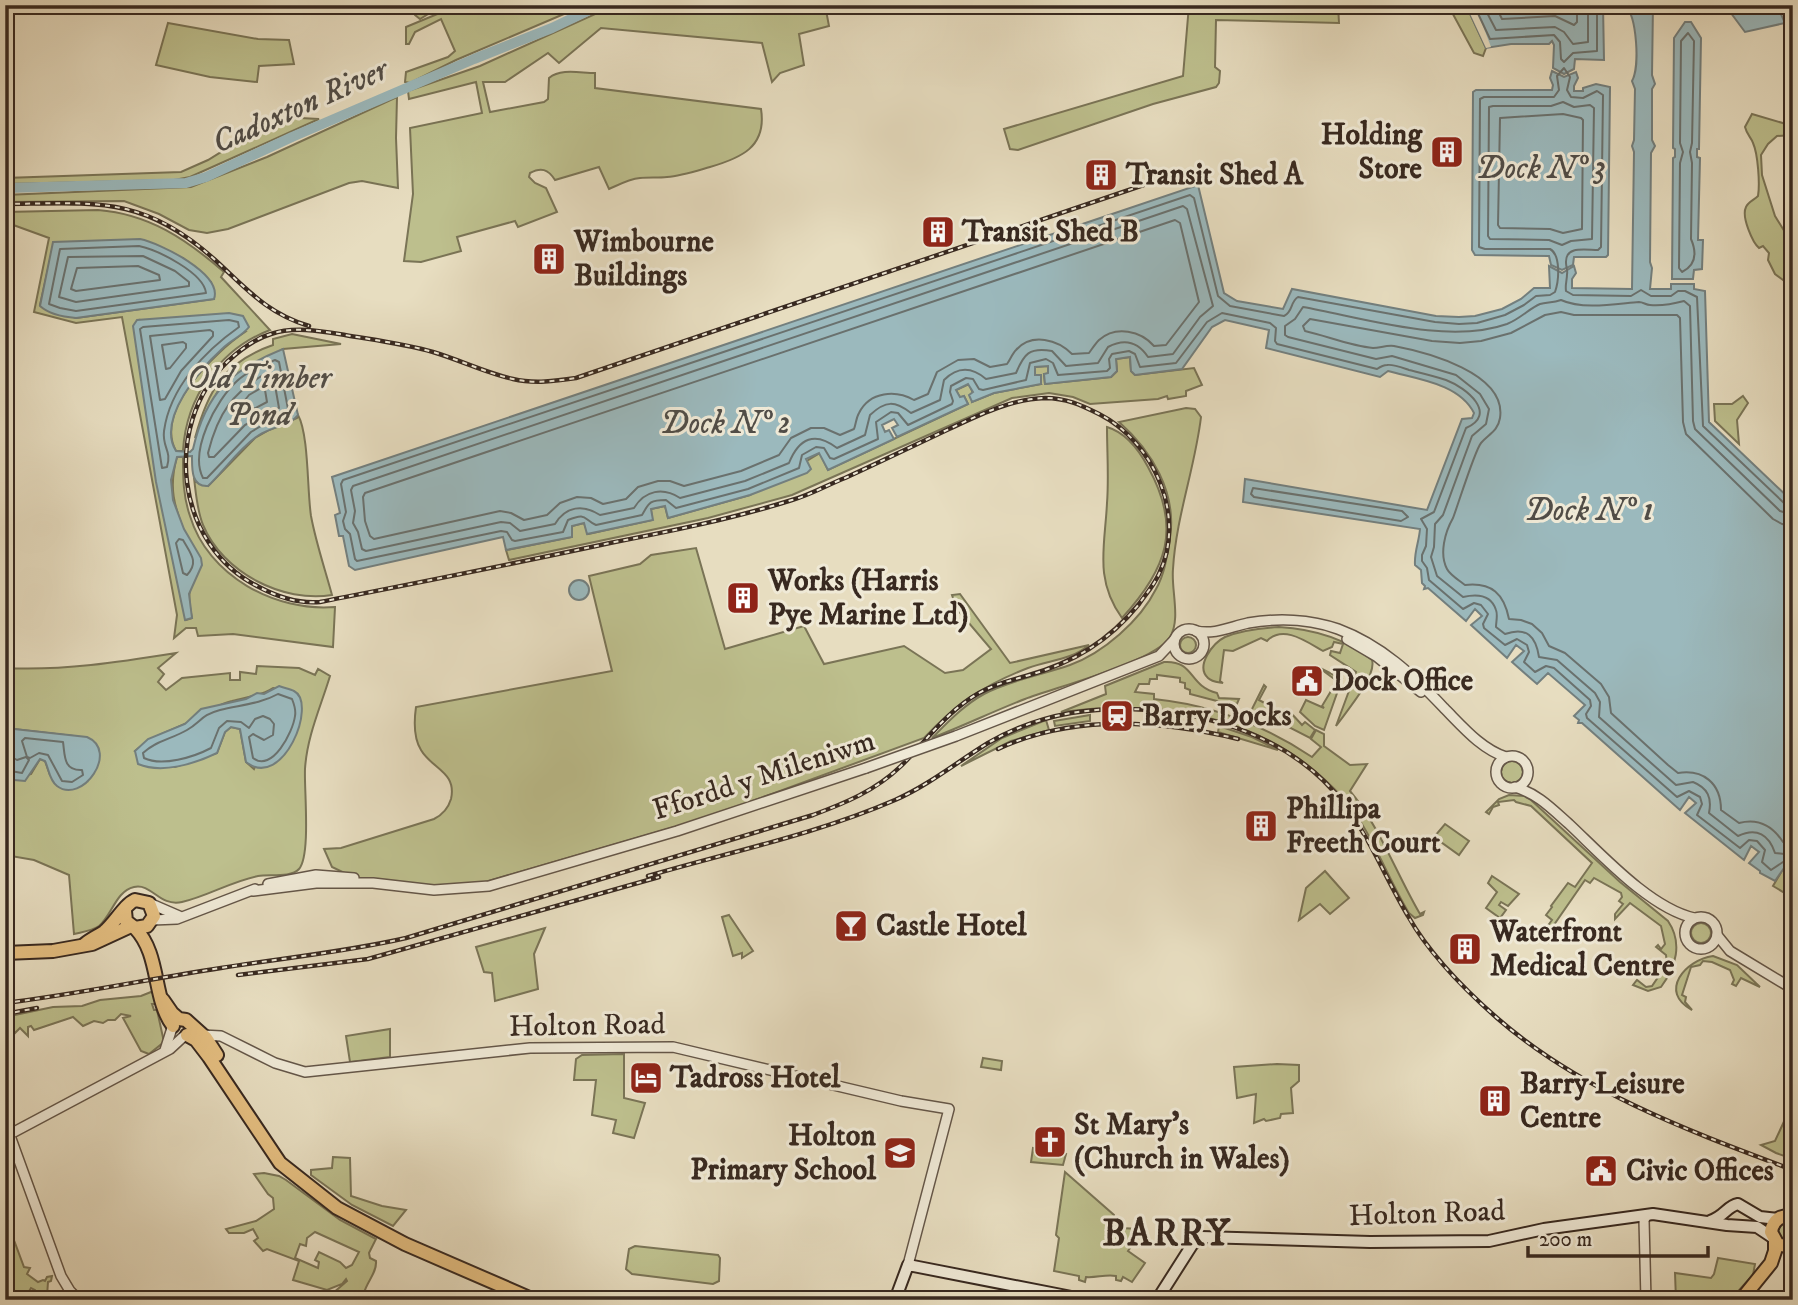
<svg xmlns="http://www.w3.org/2000/svg" width="1798" height="1305" viewBox="0 0 1798 1305" font-family="'IM FELL DW Pica',serif">
<style>
.green{fill:#bdbf8d;stroke:#7a7456;stroke-width:2;fill-rule:evenodd}
.water{fill:#9bb9bd;stroke:#737f7e;stroke-width:2}
.pier{fill:#e7ddc0}
.lines{fill:none;stroke-linecap:round;stroke-linejoin:round}
.shore{stroke:#6a716e;stroke-width:2}
.river{stroke:#9bb9bd;stroke-width:10}
.tertiary-casing{stroke:#645648;stroke-width:12}
.secondary-casing{stroke:#382920;stroke-width:14}
.primary-casing{stroke:#382920;stroke-width:16}
.tertiary{stroke:#efe9d6;stroke-width:9}
.secondary{stroke:#efe9d6;stroke-width:10}
.primary{stroke:#e4be80;stroke-width:12}
.rail-casing{stroke:#382920;stroke-width:4.5}
.rail{stroke:#efe9d6;stroke-width:2;stroke-dasharray:5;stroke-linecap:butt}
.tertiary-bridge-casing{stroke:#645648;stroke-width:12;stroke-linecap:butt}
.tertiary-bridge{stroke:#efe9d6;stroke-width:9}
.labels{text-anchor:middle;dominant-baseline:central;stroke-width:6;stroke-linejoin:round;paint-order:stroke}
.poi-label{font-size:30px;font-weight:bold;fill:#382920;stroke:#efe9d6;text-anchor:start}
.street-label{font-size:30px;fill:#382920;stroke:#efe9d6}
.water-label{font-size:32px;font-style:italic;fill:#514d47;stroke:#efe9d6}
.district-label{font-size:37px;font-weight:bold;letter-spacing:2px;fill:#382920;stroke:#efe9d6}
</style>
<rect width="100%" height="100%" fill="#e7ddc0"/>
<filter id="stains"><feTurbulence type="fractalNoise" baseFrequency=".00286" numOctaves="4"/><feColorMatrix values="0 0 0 0 .2 0 0 0 0 .09 0 0 0 0 .02 0 0 0 .5 -.17"/></filter>
<radialGradient id="worn" r=".72"><stop offset=".6" stop-color="#630" stop-opacity="0"/><stop offset="1" stop-color="#630" stop-opacity=".3"/></radialGradient>
<g class="green">
<polygon points="414,5 435,5 436,9 420,19 415,15"/>
<polygon points="459,5 585,5 456,60 410,83 405,82 406,72 448,57 455,51 441,19 415,32 409,44 406,44 406,27"/>
<path d="M615 5H825L829 26 799 34 804 65 780 73 772 82 762 43 601 28 559 63 548 53 505 82H483L490 112 544 102 548 99 549 78C561 68 580 73 595 73V88L761 109C767 147 741 158 710 167 696 171 681 176 667 177 658 178 649 177 640 178 629 179 618 185 609 189L599 167 555 180C548 169 541 167 530 173L529 177 535 183 546 188 557 212 518 227 515 221 457 237 461 251 421 262 404 261 413 194 410 128 482 113 476 82 409 99 408 91 480 66Z"/>
<polygon points="1189,5 1338,5 1339,23 1216,20 1215,67 1220,71 1219,83 1216,87 1153,104 1018,150 1010,149 1004,129 1183,76"/>
<polygon points="1448,5 1466,5 1486,48 1483,56 1474,53"/>
<polygon points="168,23 258,39 289,40 294,64 259,66 257,82 210,77 156,65"/>
<polygon points="397,97 396,138 398,188 362,181 349,183 228,229 207,233 189,230 159,214 124,201 5,202 5,195 191,187 267,157"/>
<path d="M1752 114 1793 126V135L1777 136 1768 144 1761 155 1762 175 1775 216 1793 245V296L1788 294 1791 286 1775 274 1768 260 1769 253 1763 246 1759 248C1753 243 1741 217 1746 207 1748 202 1754 200 1758 196 1760 184 1758 154 1753 143 1751 137 1747 135 1745 127Z"/>
<polygon points="282,117 319,119 190,177 174,180 5,184 5,178 181,172 208,160 271,121"/>
<path d="M98 210C149 214 186 239 224 272L221 277 270 330C220 349 186 397 183 451H176C154 411 215 352 245 332L140 320 172 555 186 620 192 618C190 609 188 600 190 590 191 585 195 580 194 575 192 528 162 509 177 457H183C183 477 183 496 190 516 208 576 275 612 335 607L333 647 233 634 198 636 196 628H186L174 638 177 615 122 317 76 323 34 312 49 238 5 222V212ZM54 242 183 258 211 282 214 299 76 318 40 305Z"/>
<path d="M292 334 341 344 283 349 218 391 201 422 195 438C208 390 224 362 273 345V339Z"/>
<polygon points="1130,357 1131,371 1135,375 1194,368 1202,385 1186,391 1186,396 1168,399 1167,396 1158,399 1090,404 1073,397 1049,393 1012,398 792,495 708,518 509,560 506,550 572,537 572,526 584,523 588,534 652,520 651,509 665,506 668,518 750,495 820,453 828,470 968,404 964,396 960,398 956,390 969,384 973,393 972,402 994,393 1041,384 1035,375 1034,367 1048,366 1049,374 1044,374 1045,384 1111,377 1117,371 1116,359"/>
<polygon points="1743,396 1748,403 1737,420 1739,444 1715,421 1714,404 1732,404"/>
<path d="M1186 408 1195 409 1201 417C1195 468 1176 517 1173 569 1171 590 1181 619 1170 637 1155 662 1056 687 1025 699 994 711 963 726 932 738 948 722 964 705 984 694 1011 680 1041 675 1070 665 1103 653 1140 621 1156 589 1165 573 1167 556 1170 538 1177 493 1152 451 1119 422Z"/>
<path d="M298 415C309 435 307 490 311 516 316 543 325 569 332 595 283 603 223 573 203 525 197 510 196 494 194 478L196 482 208 486 255 438 269 430 297 418Z"/>
<path d="M1107 427C1127 433 1139 450 1148 467 1182 528 1167 569 1122 618 1094 579 1105 546 1107 503 1109 478 1107 452 1107 427Z"/>
<path d="M696 548 725 649 804 626 824 664 904 646 945 673 963 670 991 649 957 609 952 595 960 594 1010 663 1089 645C1072 660 1049 660 1028 668 984 685 956 704 924 738L709 817 478 884 436 887 355 878 332 867 324 849 341 848 434 819C442 815 448 809 451 799 457 772 432 769 421 750 413 737 414 721 416 707L612 671 589 576 640 564 651 555Z"/>
<path d="M1279 627C1313 629 1345 638 1372 660 1377 676 1346 712 1336 726L1356 672 1330 655 1331 651 1340 653 1343 644 1334 642 1332 647 1323 651C1307 642 1283 624 1267 641L1261 638 1233 651 1224 650 1220 681 1223 683C1218 682 1212 682 1208 678 1195 666 1213 643 1225 637 1242 630 1261 628 1279 627Z"/>
<circle cx="1188" cy="645" r="8"/>
<path d="M176 653 158 668 164 674 158 682 166 690 182 678 230 673V680H240V672L256 674 257 666 299 668 315 675 318 669 330 676C321 706 307 736 305 769 304 789 311 855 299 869 291 878 269 874 258 876 232 881 208 896 182 902 159 907 152 883 134 887 116 891 112 915 99 926 92 931 82 932 74 934L69 875 34 860 5 855V775L8 778 31 774 40 759 45 761 50 775 87 781 73 736 5 728V668C62 671 120 662 176 653ZM273 688 288 691 254 769 246 762 240 729 231 727 225 732 217 753 175 767 135 751C151 736 168 732 187 723 201 716 217 704 232 701 246 697 261 696 273 688Z"/>
<path d="M1164 662C1195 660 1188 686 1217 693L1219 698 1239 699 1236 706 1190 694V690L1185 688V683L1180 682V678L1157 675V679H1150L1149 684H1139L1135 692 1154 694V699C1212 705 1264 725 1312 757L1321 747 1311 739 1316 730 1324 734V746L1350 765 1367 764 1350 791C1380 827 1396 873 1420 914L1424 912 1423 915 1415 918 1409 913C1388 879 1369 826 1343 798 1268 716 1167 698 1061 712L1106 694 1105 686Z"/>
<polygon points="1318,667 1342,679 1324,730 1315,726 1300,712 1306,700 1324,708 1322,706 1337,681"/>
<polygon points="1264,685 1266,687 1259,700 1288,716 1291,713 1302,725 1305,722 1315,730 1310,738 1256,710 1254,714 1251,711"/>
<polygon points="1090,715 1090,721 1055,726 1054,721"/>
<polygon points="1046,720 1049,730 1011,741 961,766 1002,738"/>
<polygon points="1219,726 1252,737 1278,750 1218,732"/>
<circle cx="1512" cy="772" r="11"/>
<path d="M1509 795 1524 796 1531 800 1620 882 1668 921C1683 943 1676 967 1661 987L1648 991 1633 985 1637 980 1646 987 1652 986 1667 964 1666 955 1656 947 1658 945 1661 949 1665 944 1661 926 1630 903 1615 919V914L1623 904 1619 901 1622 897 1621 893 1594 878 1590 883 1585 880 1547 935 1552 940 1549 942 1542 934 1534 933 1538 927 1544 931 1552 920 1546 915 1552 907 1551 906 1568 883 1575 887 1592 863 1531 806 1516 802 1514 800 1498 802 1499 805 1493 807 1489 814 1486 812 1499 799Z"/>
<polygon points="1445,824 1469,841 1459,855 1434,837"/>
<polygon points="1783,869 1793,874 1793,898 1773,886"/>
<polygon points="1325,871 1349,898 1330,914 1320,904 1299,920 1306,888"/>
<polygon points="1492,876 1519,894 1508,906 1501,902 1499,905 1506,910 1500,918 1486,908 1497,892 1488,883"/>
<polygon points="729,915 753,951 742,958 742,953 733,956 722,917"/>
<circle cx="1701" cy="933" r="10"/>
<polygon points="545,928 534,954 538,989 495,1001 492,973 484,972 476,947"/>
<path d="M1713 956 1737 965 1760 987 1741 978 1736 986 1732 984 1734 980 1730 970 1712 962 1703 961 1700 965 1691 967 1682 995 1686 997 1685 1002 1692 1010C1658 992 1685 960 1713 956Z"/>
<polygon points="151,992 160,999 156,1004 152,1004 154,1010 157,1010 164,1042 149,1054 141,1051 123,1018 131,1016 121,1014 115,1020 108,1020 103,1023 94,1021 83,1026 73,1017 34,1030 31,1026 28,1027 28,1036 20,1028 15,1033 11,1029 5,1034 5,1018 10,1016 53,1007 82,1006 100,1000 141,996"/>
<polygon points="390,1029 390,1057 350,1062 346,1036"/>
<polygon points="624,1054 624,1098 645,1103 634,1138 613,1133 616,1120 592,1115 596,1080 574,1080 576,1059 582,1055"/>
<polygon points="983,1058 1002,1061 1001,1070 981,1067"/>
<polygon points="1277,1064 1299,1065 1299,1081 1291,1088 1293,1113 1281,1114 1280,1118 1266,1121 1264,1119 1254,1123 1256,1094 1237,1098 1234,1067"/>
<polygon points="1793,1102 1793,1159 1776,1153 1761,1145 1775,1141"/>
<polygon points="1033,1148 1066,1154 1063,1165 1031,1162"/>
<polygon points="333,1157 350,1158 351,1196 382,1206 406,1210 393,1226 352,1205 311,1175 311,1170 332,1168"/>
<path d="M1065 1172 1114 1215 1113 1221 1121 1228 1139 1229 1140 1234 1128 1251 1145 1263 1132 1282 1123 1277 1121 1281 1116 1280V1276C1106 1274 1096 1278 1086 1277L1085 1282 1079 1280V1276L1054 1271 1059 1238 1056 1235Z"/>
<path d="M264 1173 279 1176 286 1180 340 1220 376 1239 369 1253 370 1258 376 1261C377 1273 367 1281 364 1293 352 1293 343 1293 332 1294L347 1281 346 1279 342 1284 327 1290 293 1280 299 1261 267 1249 263 1251 254 1241 258 1238 253 1229 244 1233H229L226 1229 256 1221 274 1209 273 1198 268 1194 254 1174ZM315 1232 359 1252 352 1265 346 1268 340 1262 319 1252 315 1260 319 1262 318 1268 295 1258 300 1244 306 1246 307 1238Z"/>
<polygon points="5,1216 24,1267 30,1268 27,1274 38,1282 43,1280 45,1281 47,1277 52,1276 51,1281 48,1282 47,1296 50,1299 57,1296 55,1300 35,1297 35,1290 31,1288 28,1293 35,1300 12,1300 5,1285"/>
<polygon points="1785,1222 1793,1224 1793,1240 1781,1239 1778,1231 1780,1226"/>
<polygon points="635,1246 718,1255 720,1258 719,1281 713,1284 632,1274 626,1269 629,1249"/>
<polygon points="1718,1258 1755,1264 1753,1275 1730,1300 1676,1300 1675,1273 1711,1278 1714,1274"/>
</g>
<g class="water">
<polygon points="1466,5 1603,5 1604,60 1575,59 1574,69 1564,74 1553,68 1554,45 1552,41 1549,44 1511,44 1486,48"/>
<path d="M1625 5H1653L1652 75 1655 84 1652 89V140L1655 146 1651 153 1650 262 1652 268 1650 289H1671V284H1694V289L1705 291 1709 422 1793 502V873L1784 868 1775 881 1760 873V871L1749 863 1759 852 1751 846 1744 860 1685 813 1696 803 1689 797 1680 810 1582 723H1578L1579 720 1574 716 1585 705 1548 673 1537 684 1512 662 1524 651 1516 645 1507 658 1471 625 1482 616 1475 609 1466 621 1428 588 1424 589 1425 586 1422 583 1421 570 1415 565C1414 552 1419 542 1420 529L1243 502 1245 479 1427 510 1462 419 1472 418 1474 413C1459 383 1416 379 1388 371L1380 377 1266 348 1269 330 1225 320 1212 327 1182 369 1135 375 1131 371 1130 357 1116 359 1117 371 1111 377 1045 384 1044 374 1048 373V366L1035 367V375H1041V384L994 393 972 402 969 395 973 392 968 384 956 390 960 397 964 396 968 404 897 437 892 428 898 425 894 419 882 425 885 432 889 430 894 439 828 470 819 453 806 459 811 469 807 473 750 495 668 518 665 506 651 509 653 520 587 534 584 523 572 526V537L506 550 503 537 355 570 349 566 343 536H339L335 515 340 513 332 477 1198 185 1224 293 1237 301 1283 309 1292 289 1436 316 1459 317 1475 316 1502 309 1521 299 1534 288H1550L1549 266 1562 273 1574 266 1576 273 1572 279V288L1632 289 1634 152 1632 146 1634 140 1635 89 1632 81C1640 67 1637 16 1625 5Z"/>
<polygon points="1725,5 1777,5 1785,23 1745,32"/>
<polygon points="1685,22 1691,22 1701,38 1699,149 1697,149 1697,157 1700,158 1698,240 1703,240 1702,269 1694,270 1693,279 1672,279 1673,158 1675,157 1675,149 1673,148 1674,38"/>
<polygon points="1552,71 1564,77 1576,72 1578,78 1574,86 1574,91 1583,91 1583,88 1596,84 1610,87 1608,255 1606,257 1574,257 1573,265 1562,270 1551,265 1549,256 1475,255 1472,250 1473,92 1476,90 1552,90 1553,85 1550,78"/>
<path d="M140 239C160 243 223 274 214 299L76 318C64 317 50 315 40 306L53 242Z"/>
<path d="M229 313 243 316 249 327C242 336 231 340 223 348 201 368 156 419 176 451L190 452 193 449C206 392 231 370 283 349L298 415C290 426 271 427 259 435 239 448 225 470 208 486 191 487 192 469 192 456L177 457 171 480 173 500 184 529 201 558 202 565 189 594 192 618 185 620 156 482 133 326 137 320Z"/>
<circle cx="579" cy="590" r="10"/>
<path d="M279 686C284 688 290 689 294 691 318 703 283 791 246 762L240 729 231 727 225 732 217 753C194 764 162 774 138 764L135 751 148 739 185 724 201 709 246 699 257 693 264 694Z"/>
<path d="M5 728 87 737C120 751 82 805 57 786 49 780 49 769 45 761L40 759 25 781 14 780 5 775Z"/>
</g>
<polygon class="pier" points="1466,5 1475,5 1491,47 1486,48"/>
<g class="lines">
<g class="shore">
<polyline points="1474,5 1490,39 1554,35 1560,42 1561,59 1564,62 1573,53 1597,51 1597,5"/>
<polyline points="1483,5 1496,30 1555,27 1564,32 1573,44 1588,42 1588,5"/>
<polyline points="1495,5 1502,19 1555,16 1574,25 1577,22 1577,5"/>
<path d="M1688 33 1694 41 1692 143 1690 152 1692 163 1691 239C1697 253 1696 265 1682 272L1679 268 1680 163 1683 152 1680 143 1681 41Z"/>
<polygon points="1563,102 1574,107 1590,105 1594,108 1592,239 1571,241 1562,245 1549,240 1490,239 1488,236 1489,107 1493,106 1551,106"/>
<polygon points="1563,114 1581,118 1583,120 1582,229 1563,233 1550,229 1500,228 1498,225 1500,118"/>
<path d="M1183 206 1187 209 1213 306 1200 317 1173 354 1148 357C1138 342 1125 338 1108 347L1098 363 1066 366 1052 351C1029 347 1024 354 1016 373L986 379C972 367 958 366 944 380L940 400 911 413C895 401 886 400 870 415L865 435 837 448C815 431 799 438 789 463L745 481 680 498C663 487 645 490 634 508L600 515C583 504 566 506 555 524L520 531 510 523 501 522 366 551 362 549 358 532 353 523 355 511 351 490 353 486Z"/>
<path d="M1175 220 1180 223 1199 302 1166 345 1154 346C1141 331 1116 325 1099 340 1095 344 1092 349 1089 353L1072 354C1058 340 1032 332 1016 350 1012 354 1010 360 1007 364L990 367 974 359 958 360 937 372 928 394 914 400C896 390 870 391 859 413 856 418 856 424 854 429L840 435 824 428H811L791 438 779 455 741 471 684 486 670 481H658L638 487 626 499 603 504 591 498 577 497 560 503 547 515 524 520 511 513 500 511 374 539 370 536 365 521 363 497 365 493Z"/>
<path d="M139 246C158 250 204 273 206 293L76 311 60 308 49 304 60 249Z"/>
<polygon points="143,256 175,271 189,282 189,286 76,302 59,297 68,257"/>
<polygon points="138,266 159,275 160,280 76,291 71,289 77,268"/>
<path d="M229 320 238 322 239 327C205 351 170 387 164 431 162 448 172 450 167 467L162 468 140 329 143 327Z"/>
<polygon points="210,330 213,332 213,336 181,371 165,399 160,400 150,336"/>
<polygon points="183,342 186,344 186,348 170,368 166,369 162,345"/>
<path d="M275 360 279 362 289 414 266 423 251 432 207 478H203C189 451 216 400 237 381 247 372 262 365 275 360Z"/>
<path d="M268 372 273 374 279 408 245 425 214 457H209L208 453C218 413 232 393 268 372Z"/>
<polygon points="261,388 265,390 267,402 242,415 238,414 237,410 249,395"/>
<polygon points="1253,488 1402,511 1408,517 1401,521 1254,497 1251,494"/>
<path d="M1793 506 1785 504 1703 426 1697 297 1685 291H1678L1671 296H1651L1641 290 1631 296 1573 295 1566 291C1565 284 1567 281 1567 274 1568 272 1566 266 1566 263 1565 245 1586 250 1598 250L1601 247 1603 95 1597 91 1583 98 1571 97 1567 90 1570 77 1564 68 1557 76 1559 90 1554 97H1484L1480 99 1479 247 1485 249H1550C1561 255 1559 281 1555 292L1550 295 1536 296 1524 305 1505 315 1477 323 1459 324 1435 322 1298 297C1290 302 1293 312 1284 316L1230 306 1218 296 1194 198 1190 195 343 480 341 484 346 512 343 521 345 529 350 534 355 559 357 561 501 531 507 532 512 540 515 541 563 532 568 520C587 512 583 519 596 525L642 515C649 503 649 500 666 500L676 508 748 489 799 468 802 455 816 447 824 448 830 458 834 459 878 439 876 422 891 412 898 413 908 425 952 404 953 401 950 392 951 386 966 378 973 379 979 389 983 390 1026 380 1030 363 1046 359 1053 363 1058 375 1107 371 1110 368 1109 359 1112 354 1129 351 1135 354 1140 367 1176 363 1207 322 1222 313 1270 323 1276 328 1275 341 1277 344 1377 369C1380 367 1384 365 1387 365 1393 364 1403 368 1409 370 1421 373 1434 376 1446 380 1467 388 1498 414 1466 428L1434 512 1421 519 1427 529 1426 546 1422 555V561L1427 568 1429 580 1463 609 1474 603 1481 605 1488 614 1483 624 1484 628 1505 645 1517 639 1527 645 1529 652 1524 662 1535 672 1546 666 1554 668 1590 700 1591 706 1586 714 1587 718 1677 797 1689 791 1700 797 1702 804 1697 815 1740 848 1749 840 1757 841 1765 850 1762 862 1771 870 1783 862 1793 865"/>
<path d="M1793 515 1780 511 1695 429 1693 421 1690 306 1684 301C1673 304 1662 306 1650 305 1646 305 1643 302 1639 302 1615 304 1583 310 1561 300 1553 303 1547 302 1540 304 1530 308 1520 319 1507 324 1448 345 1364 318 1303 307L1295 319 1285 326V335L1288 337 1376 359 1392 356 1456 375 1480 394 1489 409 1486 424 1472 436 1443 515 1435 524 1434 547 1431 557 1437 576 1463 597C1476 594 1491 594 1496 610 1498 615 1496 622 1496 627L1505 634C1527 626 1536 637 1539 657L1557 660 1595 693 1600 702 1599 717 1676 785 1693 782C1708 788 1712 798 1709 813L1738 836C1757 827 1769 835 1775 853L1793 855"/>
<path d="M1793 526 1782 524 1773 519 1686 434 1683 422 1680 318 1677 315H1574L1561 312 1545 315 1511 333 1481 341 1460 343 1432 341 1310 319 1303 326 1305 331C1327 336 1351 346 1373 348 1380 348 1386 345 1394 346 1426 352 1507 373 1500 418 1498 431 1489 434 1481 443 1475 450 1458 505 1453 518 1445 532 1439 554 1447 569 1450 575 1460 581 1465 585 1492 582 1504 594 1509 619L1521 620 1532 624 1542 633 1549 646 1565 653 1601 684 1609 697 1611 713 1668 765 1678 773C1703 769 1721 783 1721 810L1739 823C1758 818 1772 825 1783 842L1793 844"/>
<path d="M179 539 183 540C191 554 199 562 187 575L183 573 176 543Z"/>
<path d="M278 694 292 699C294 704 296 711 295 716 293 732 272 773 253 758L249 737 253 734 264 740 273 735 274 724 270 719 263 716 255 719 249 728 241 722 227 721 219 728 211 748C194 757 162 767 144 758L143 753C157 740 172 739 187 730 201 722 201 715 220 710 240 705 260 704 278 694Z"/>
<polyline points="5,735 9,738 6,748 10,756 17,760 26,757 29,760 22,773 5,770"/>
<path d="M25 738 63 742C65 755 63 771 82 770L83 775 72 782 62 781 48 755 39 753 30 758 27 757 22 741Z"/>
</g>
<polyline class="river" points="5,188 186,183 206,177 292,137 474,59 552,28 600,5"/>
<defs>
<g id="tertiary">
<polyline points="388,5 396,8 404,5"/>
<circle cx="1189" cy="644" r="15"/>
<path d="M1196 631C1215 635 1230 627 1248 623 1277 618 1310 619 1338 629 1381 645 1413 675 1444 708 1462 726 1481 749 1506 757"/>
<polyline points="1347,639 1376,656 1421,692"/>
<polyline points="956,736 1159,656 1174,640"/>
<circle cx="1512" cy="772" r="16"/>
<path d="M1515 787C1538 794 1551 808 1569 824 1602 855 1650 908 1694 918"/>
<polyline points="268,884 316,875 354,878"/>
<polyline points="253,891 316,883 373,883 434,890 489,886 677,831 866,768"/>
<polyline points="149,903 179,916"/>
<circle cx="1701" cy="933" r="16"/>
<polyline points="152,920 177,919 255,889"/>
<polyline points="1717,935 1730,951 1793,989"/>
<polyline points="202,1035 221,1036 275,1063 305,1072 530,1048 673,1047 901,1101 949,1109 908,1265"/>
<polyline points="165,1050 172,1028"/>
<polyline points="5,1133 14,1132 170,1049 183,1037"/>
<polyline points="9,1133 61,1276 70,1291 79,1300"/>
<polyline points="5,1295 7,1300"/>
<polyline points="1646,1300 1644,1220 1647,1215"/>
</g>
<g id="secondary">
<path d="M1710 1221C1724 1217 1727 1206 1738 1204L1760 1217 1778 1219"/>
<polyline points="895,1300 908,1265 1087,1300"/>
<polyline points="1157,1300 1192,1245 1201,1237 1370,1242 1489,1241 1544,1229 1653,1214 1727,1225 1757,1227 1772,1237"/>
</g>
<g id="primary">
<path d="M135 928C161 955 152 998 173 1026"/>
<path d="M85 944C91 939 98 936 104 932 115 923 124 905 135 900L149 903 154 916 147 926 135 928 126 921 125 911"/>
<polyline points="5,953 53,951 92,944 131,926"/>
<polyline points="163,1000 172,1013 179,1019 186,1020 206,1038 217,1055"/>
<polyline points="187,1035 196,1040 209,1057 280,1163 337,1208 405,1244 534,1300"/>
<path d="M1793 1217C1781 1214 1773 1220 1771 1232L1778 1245 1793 1246"/>
<polyline points="1741,1300 1771,1263 1775,1251 1775,1241"/>
</g>
</defs>
<use href="#tertiary" class="tertiary-casing"/>
<use href="#secondary" class="secondary-casing"/>
<use href="#primary" class="primary-casing"/>
<use href="#tertiary" class="tertiary"/>
<use href="#secondary" class="secondary"/>
<use href="#primary" class="primary"/>
<defs>
<g id="rail">
<path d="M5 204C94 203 143 195 214 259 246 288 266 313 309 326"/>
<path d="M998 749C1073 714 1159 720 1238 739"/>
<path d="M648 876C730 852 817 834 895 800 929 785 957 762 988 743 1014 728 1042 718 1071 713 1166 698 1284 724 1344 804 1370 838 1386 879 1408 916 1430 955 1464 989 1497 1018 1582 1092 1689 1131 1793 1170"/>
<polyline points="238,975 368,959 659,877"/>
<path d="M5 1003C78 994 149 979 221 968 283 958 345 952 406 938L813 815C845 803 875 791 901 766 926 741 947 711 979 693 995 684 1009 681 1026 676 1073 663 1109 641 1139 604 1146 594 1154 585 1159 574 1187 516 1154 442 1099 414 1081 405 1066 398 1045 398 1011 399 979 415 949 429 915 445 880 462 845 478 827 485 810 495 792 500 732 519 671 531 610 543 513 564 416 583 320 602 298 604 278 597 259 587 175 546 162 426 227 362 240 350 254 339 271 334 294 326 321 331 345 335 374 340 405 344 433 352 460 360 486 373 513 379 534 384 556 381 576 378L1170 176"/>
<polyline points="5,1014 37,1008"/>
</g>
</defs>
<use href="#rail" class="rail-casing"/>
<use href="#rail" class="rail"/>
<defs>
<polyline id="tertiary-bridge" points="866,768 956,736"/>
</defs>
<use href="#tertiary-bridge" class="tertiary-bridge-casing"/>
<use href="#tertiary-bridge" class="tertiary-bridge"/>
</g>
<defs>
<symbol id="building-square" viewBox="-11 -11 22 22"><rect x="-9" y="-9" width="18" height="18" rx="4" fill="#8f2418" stroke="#efe9d6"/><path d="M-4-6H4V6H1V3H-1V6H-4ZM-2.5-4.3h1.7v1.8h-1.7ZM.8-4.3h1.7v1.8H.8ZM-2.5-1h1.7V.8h-1.7ZM.8-1h1.7V.8H.8Z" fill="#fff"/></symbol>
<symbol id="civic-square" viewBox="-11 -11 22 22"><rect x="-9" y="-9" width="18" height="18" rx="4" fill="#8f2418" stroke="#efe9d6"/><path d="M-.6-6.5H3V-4.5H.6V-3L4-1V1h2V6H-6V1h2V-1L-.6-3ZM-1.2 2.5V6h2.4V2.5Z" fill="#fff"/></symbol>
<symbol id="station-square" viewBox="-11 -11 22 22"><rect x="-9" y="-9" width="18" height="18" rx="4" fill="#8f2418" stroke="#efe9d6"/><path d="M-3-6H3Q5-6 5-4V2Q5 4 3 4L4.5 6H3L1.5 4h-3L-3 6H-4.5L-3 4Q-5 4-5 2V-4Q-5-6-3-6ZM-3.5-4v3h7v-3ZM-3.5 1v1.5H-2V1ZM2 1v1.5H3.5V1Z" fill="#fff"/></symbol>
<symbol id="bar-square" viewBox="-11 -11 22 22"><rect x="-9" y="-9" width="18" height="18" rx="4" fill="#8f2418" stroke="#efe9d6"/><path d="M-6-5H6L.8 .8V4.5H3.5V6h-7V4.5H-.8V.8Z" fill="#fff"/></symbol>
<symbol id="hotel-square" viewBox="-11 -11 22 22"><rect x="-9" y="-9" width="18" height="18" rx="4" fill="#8f2418" stroke="#efe9d6"/><path d="M-6-4.5h1.5V1H6V5H4.5V3h-9V5H-6ZM-4 0a1.8 1.8 0 1 1 3.6 0ZM.5 0V-2.5h3Q6-2.5 6 0Z" fill="#fff"/></symbol>
<symbol id="church-square" viewBox="-11 -11 22 22"><rect x="-9" y="-9" width="18" height="18" rx="4" fill="#8f2418" stroke="#efe9d6"/><path d="M-1.2-6h2.4v3.5h3.3v2.4h-3.3V6h-2.4V-.1h-3.3v-2.4h3.3Z" fill="#fff"/></symbol>
<symbol id="school-square" viewBox="-11 -11 22 22"><rect x="-9" y="-9" width="18" height="18" rx="4" fill="#8f2418" stroke="#efe9d6"/><path d="M0-5L7-2L0 1L-7-2ZM-4 1L0 2.5L4 1V4Q0 6-4 4Z" fill="#fff"/></symbol>
</defs>
<g fill-rule="evenodd">
<use href="#building-square" x="1428" y="133" width="38" height="38"/>
<use href="#building-square" x="1082" y="156" width="38" height="38"/>
<use href="#building-square" x="919" y="213" width="38" height="38"/>
<use href="#building-square" x="530" y="240" width="38" height="38"/>
<use href="#building-square" x="724" y="579" width="38" height="38"/>
<use href="#civic-square" x="1288" y="662" width="38" height="38"/>
<use href="#station-square" x="1098" y="697" width="38" height="38"/>
<use href="#building-square" x="1242" y="807" width="38" height="38"/>
<use href="#bar-square" x="832" y="907" width="38" height="38"/>
<use href="#building-square" x="1446" y="930" width="38" height="38"/>
<use href="#hotel-square" x="627" y="1059" width="38" height="38"/>
<use href="#building-square" x="1476" y="1082" width="38" height="38"/>
<use href="#church-square" x="1031" y="1123" width="38" height="38"/>
<use href="#school-square" x="881" y="1134" width="38" height="38"/>
<use href="#civic-square" x="1582" y="1152" width="38" height="38"/>
</g>
<g class="labels">
<g class="poi-label">
<text x="1422" y="135" text-anchor="end">Holding<tspan x="1422" dy="34">Store</tspan></text>
<text x="1126" y="175">Transit Shed A</text>
<text x="962" y="232">Transit Shed B</text>
<text x="574" y="242">Wimbourne<tspan x="574" dy="34">Buildings</tspan></text>
<text x="768" y="581">Works (Harris<tspan x="768" dy="34">Pye Marine Ltd)</tspan></text>
<text x="1332" y="681">Dock Office</text>
<text x="1142" y="716">Barry Docks</text>
<text x="1286" y="809">Phillipa<tspan x="1286" dy="34">Freeth Court</tspan></text>
<text x="876" y="926">Castle Hotel</text>
<text x="1490" y="932">Waterfront<tspan x="1490" dy="34">Medical Centre</tspan></text>
<text x="670" y="1078">Tadross Hotel</text>
<text x="1520" y="1084">Barry Leisure<tspan x="1520" dy="34">Centre</tspan></text>
<text x="1074" y="1125">St Mary's<tspan x="1074" dy="34">(Church in Wales)</tspan></text>
<text x="876" y="1136" text-anchor="end">Holton<tspan x="876" dy="34">Primary School</tspan></text>
<text x="1626" y="1171">Civic Offices</text>
</g>
<g class="street-label">
<text transform="translate(764 776) rotate(-18)">Ffordd y Mileniwm</text>
<text transform="translate(587 1026) rotate(-1)">Holton Road</text>
<text transform="translate(1427 1214) rotate(-2)">Holton Road</text>
</g>
<g class="water-label">
<text transform="translate(300 107) rotate(-24)">Cadoxton River</text>
<text x="1541" y="169">Dock Nº 3</text>
<text x="259" y="379">Old Timber<tspan x="259" dy="37">Pond</tspan></text>
<text x="725" y="424">Dock Nº 2</text>
<text x="1589" y="511">Dock Nº 1</text>
</g>
<g class="district-label">
<text x="1167" y="1234">BARRY</text>
</g>
</g>
<rect width="1798" height="1305" fill="none" stroke="#e7ddc0" stroke-width="28"/>
<rect x="7" y="7" width="1784" height="1291" fill="none" stroke="#382920" stroke-width="3.5"/>
<rect x="14" y="14" width="1770" height="1277" fill="none" stroke="#382920" stroke-width="2"/>
<path d="M1528 1246v10h180v-10" fill="none" stroke="#382920" stroke-width="3.5"/>
<text x="1539" y="1246" font-size="21" fill="#382920" stroke="#efe9d6" stroke-width="5" paint-order="stroke">200 m</text>
<rect width="100%" height="100%" filter="url(#stains)"/>
<rect width="100%" height="100%" fill="url(#worn)"/>
</svg>
